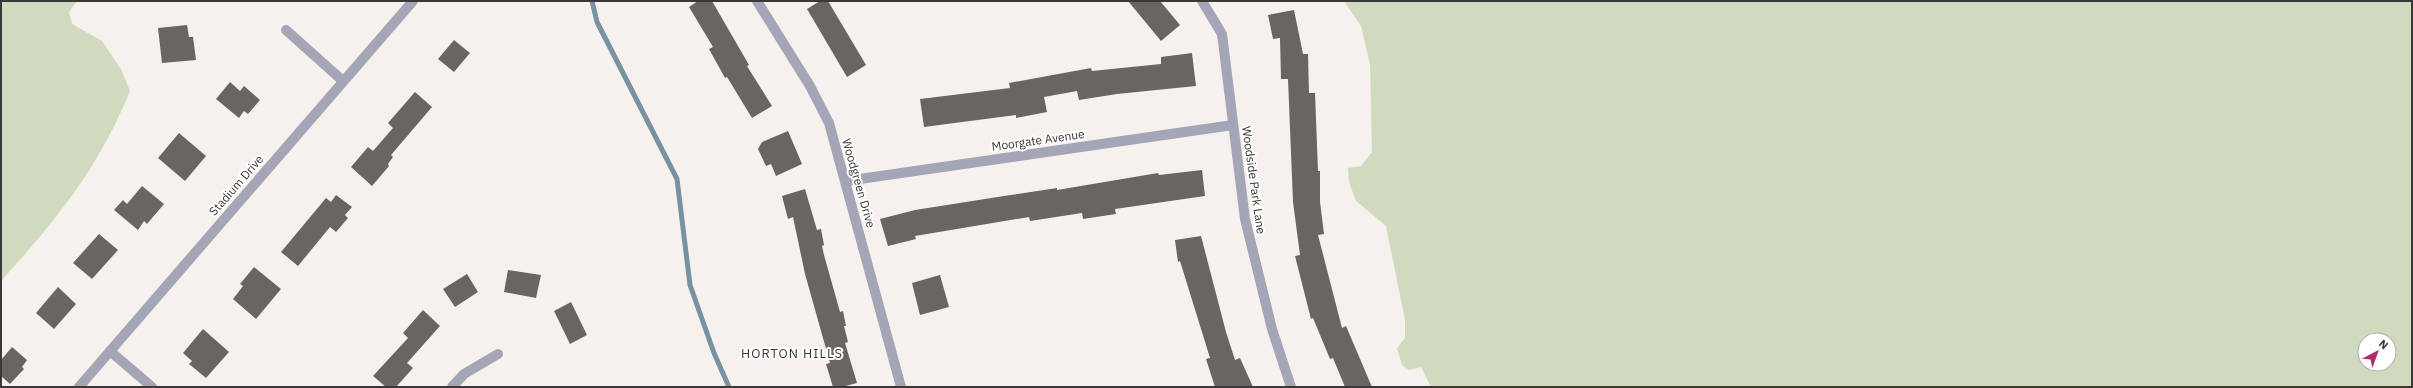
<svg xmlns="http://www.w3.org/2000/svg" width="2413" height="388" viewBox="0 0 2413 388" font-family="'IBM Plex Sans',sans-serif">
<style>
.green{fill:#d0dabe;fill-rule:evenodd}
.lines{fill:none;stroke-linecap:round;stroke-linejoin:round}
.stream{stroke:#7792a0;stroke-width:5}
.building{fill:#6a6463}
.street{stroke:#a4a5b6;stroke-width:10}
.labels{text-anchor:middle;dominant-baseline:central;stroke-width:4;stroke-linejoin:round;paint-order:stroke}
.street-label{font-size:12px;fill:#3b3837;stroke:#fff}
.neighbourhood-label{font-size:13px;letter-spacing:1px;fill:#3b3837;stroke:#fff}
</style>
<rect width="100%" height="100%" fill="#f7f1ee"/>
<g class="green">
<path d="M1 1H77L69 12 72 24 102 41 121 69 130 91C98 169 57 219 1 281Z"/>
<path d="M1344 1H2412V387H1431L1421 367 1409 370 1402 365 1397 348 1405 338V320L1386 226 1356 201 1349 182 1348 168 1361 166 1372 152 1370 64 1361 26ZM2365 340H2389V364H2365Z"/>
</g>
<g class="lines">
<polyline class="stream" points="592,1 597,22 677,179 690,285 714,353 729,387"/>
</g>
<g class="building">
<polygon points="698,1 712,1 749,65 747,66 772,106 752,118 727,77 725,78 709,49 713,47 689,7"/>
<polygon points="820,1 828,1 866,65 847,77 807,9"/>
<polygon points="1128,1 1160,1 1180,25 1161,41"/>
<polygon points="1294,10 1303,54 1308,54 1309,93 1315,93 1318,171 1320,171 1320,202 1324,234 1318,235 1342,328 1346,326 1372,387 1345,387 1333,358 1330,359 1313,318 1311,319 1295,256 1300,255 1293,202 1288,79 1281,79 1280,38 1273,39 1268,15"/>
<polygon points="187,25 189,37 193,37 196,60 162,63 158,28"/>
<polygon points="454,40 470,53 454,72 438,59"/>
<polygon points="1192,53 1196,86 1117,94 1079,100 1077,91 1044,97 1047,112 1016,118 1016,115 924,127 920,99 1010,88 1009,83 1091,68 1092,71 1161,64 1161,57"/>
<polygon points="230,82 240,91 244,86 260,100 248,114 244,111 239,118 216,99"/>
<polygon points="415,92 432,107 391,155 393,157 388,164 389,166 372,186 351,167 368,147 373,151 393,128 388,123"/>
<polygon points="788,131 802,164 776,176 771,164 766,166 758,149 762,142"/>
<polygon points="179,133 206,156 185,181 158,158"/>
<polygon points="1202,170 1205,196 1115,209 1116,214 1083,219 1082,213 1030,221 1029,217 915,236 916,239 888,246 880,219 915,210 1004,196 1057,188 1057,190 1158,173 1159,175"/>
<polygon points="142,186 164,204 147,224 144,221 138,230 114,210 123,200 127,204"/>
<polygon points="805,189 817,230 821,229 824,245 822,246 824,255 840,312 843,311 846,326 844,326 848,342 845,343 857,383 842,387 833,387 826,364 830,363 805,274 793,217 788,219 782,196"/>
<polygon points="336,195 352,207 345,215 348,218 336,232 330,227 298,266 281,252 326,198 331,202"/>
<polygon points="99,234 118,250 92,279 73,263"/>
<polygon points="1201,236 1226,332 1235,360 1240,358 1253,387 1215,387 1206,359 1210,358 1180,261 1178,262 1175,240"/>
<polygon points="254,267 281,289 256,319 233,299 243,286 240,284"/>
<polygon points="508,270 541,275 536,298 504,292"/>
<polygon points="467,274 478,292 455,307 443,289"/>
<polygon points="940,275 949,307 920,315 912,283"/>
<polygon points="58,287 76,304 54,329 36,313"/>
<polygon points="571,302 587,335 570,344 554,311"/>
<polygon points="423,310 440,326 407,363 413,368 396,387 386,387 373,376 408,338 403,333"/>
<polygon points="203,329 229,352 206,378 189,364 192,361 183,353"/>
<polygon points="12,347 27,360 22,367 24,369 10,384 1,376 1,360"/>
</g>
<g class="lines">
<g class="street">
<polyline points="757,1 810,86 829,123 901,387"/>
<polyline points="1202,1 1222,34 1245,219 1272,329 1291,387"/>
<polyline points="286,30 343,81"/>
<polyline points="846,181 1233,125"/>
<polyline points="110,351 152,387"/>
<polyline points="79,387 413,1"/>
<polyline points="452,387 464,374 498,354"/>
</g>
</g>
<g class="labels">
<g class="street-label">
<text transform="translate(1038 140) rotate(-8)">Moorgate Avenue</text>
<text transform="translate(1254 180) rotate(82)">Woodside Park Lane</text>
<text transform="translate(859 183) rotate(74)">Woodgreen Drive</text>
<text transform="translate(236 185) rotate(-49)">Stadium Drive</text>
</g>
<g class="neighbourhood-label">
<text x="792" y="353">HORTON HILLS</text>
</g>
</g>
<rect width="2413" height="388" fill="none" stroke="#3b3837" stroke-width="4"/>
<g transform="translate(2377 352) rotate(41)"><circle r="19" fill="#ffffff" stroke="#b1afaf"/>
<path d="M0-3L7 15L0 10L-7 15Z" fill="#b22a6c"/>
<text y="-6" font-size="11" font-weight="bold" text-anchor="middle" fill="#3b3837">N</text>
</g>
</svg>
